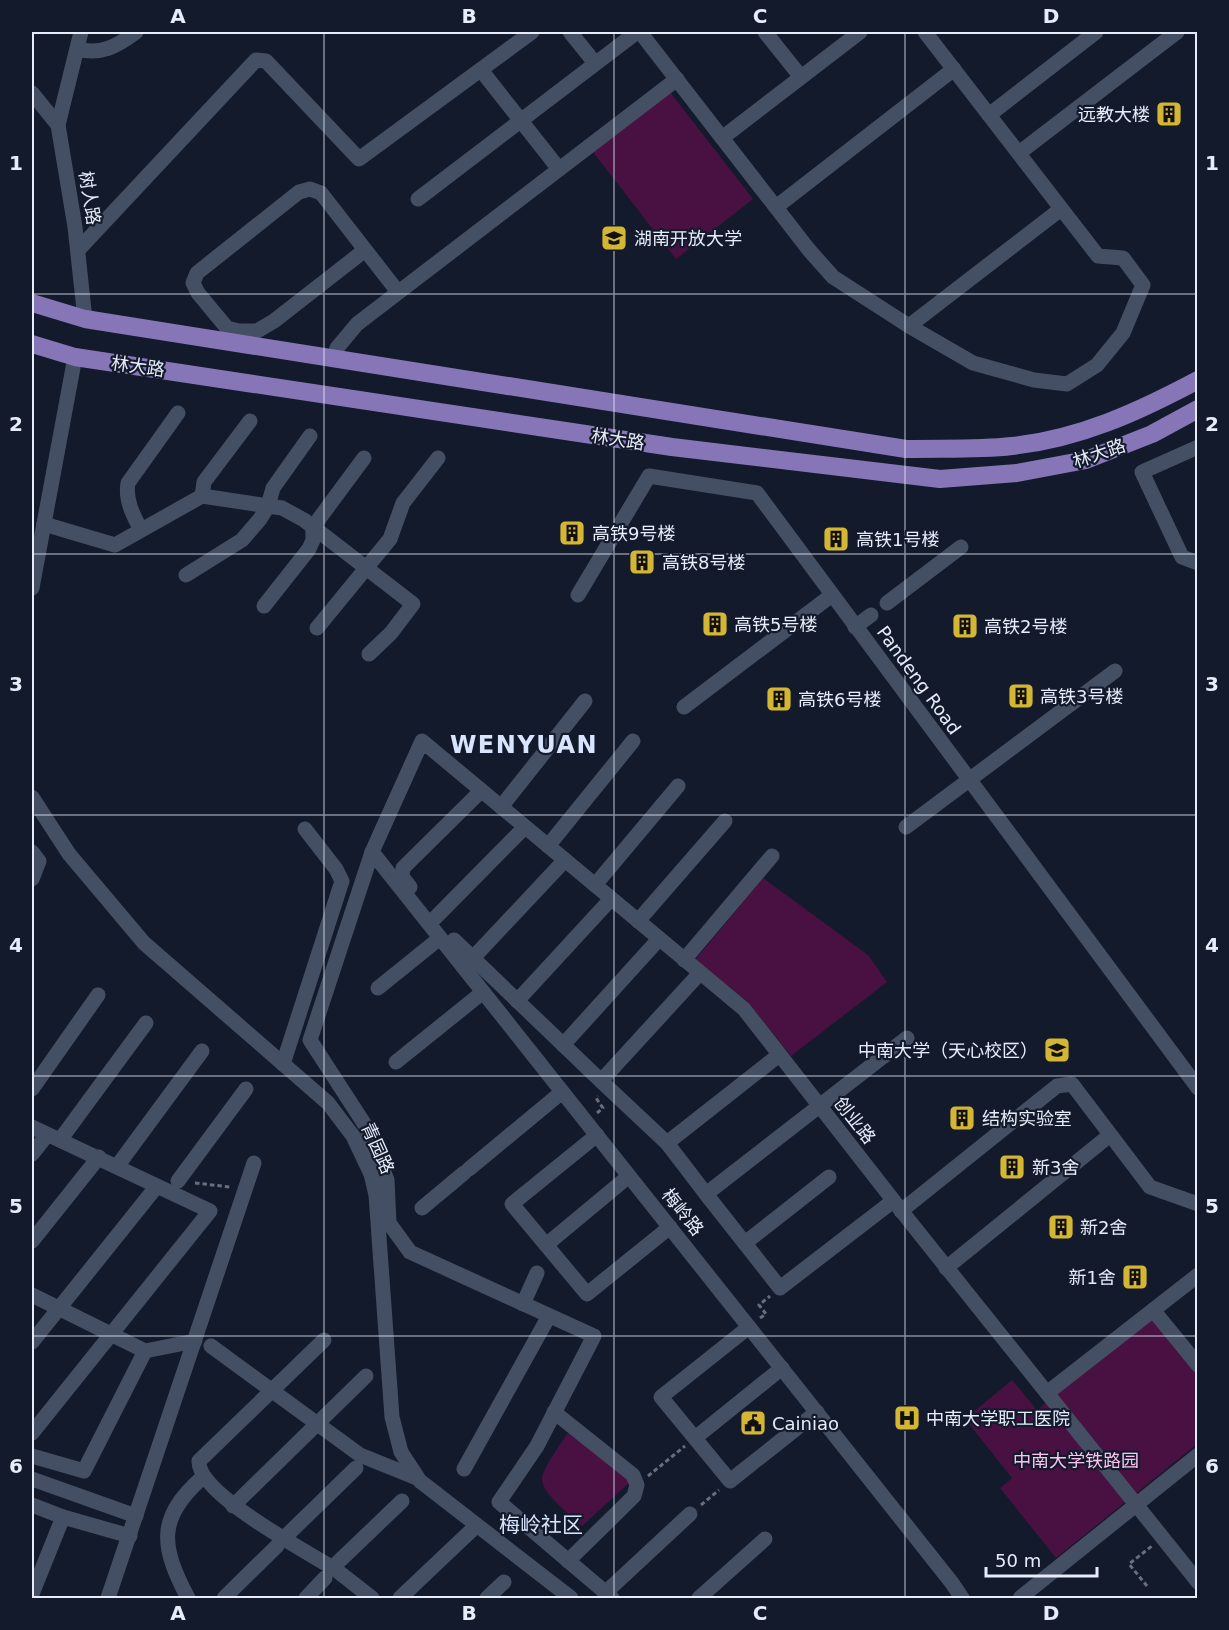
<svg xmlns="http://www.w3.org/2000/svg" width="1229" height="1630" viewBox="0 0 1229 1630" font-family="'DejaVu Sans','Noto Sans SC',sans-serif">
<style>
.green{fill:#481141}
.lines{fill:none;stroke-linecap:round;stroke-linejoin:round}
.path{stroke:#676e7e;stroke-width:3;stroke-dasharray:4.5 3;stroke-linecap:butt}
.minor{stroke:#454f64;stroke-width:15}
.major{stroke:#8676b7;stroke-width:18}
.grid{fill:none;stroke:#e6ecf9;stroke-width:1.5;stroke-opacity:0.55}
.labels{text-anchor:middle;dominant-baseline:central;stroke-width:4.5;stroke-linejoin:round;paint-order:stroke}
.poi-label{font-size:18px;fill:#e6ecf9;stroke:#131a2c;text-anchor:start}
.street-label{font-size:18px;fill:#e6ecf9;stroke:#131a2c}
.park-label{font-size:18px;fill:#fdc2f1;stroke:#131a2c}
.quarter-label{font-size:21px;fill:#d9e5fe;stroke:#131a2c}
.district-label{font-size:24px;font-weight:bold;letter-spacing:1.5px;fill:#d9e5fe;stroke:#131a2c}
.neatline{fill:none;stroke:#e6ecf9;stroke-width:2}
.grid-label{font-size:20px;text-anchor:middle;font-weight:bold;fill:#e6ecf9}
</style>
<rect width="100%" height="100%" fill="#131a2c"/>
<g class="green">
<polygon points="670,92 753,199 676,259 593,152"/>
<polygon points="763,878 868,955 887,982 791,1056 748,1002 695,960"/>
<polygon points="1156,1315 1197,1367 1197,1444 1056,1558 1000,1488 1012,1478 965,1419 1012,1380 1037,1410"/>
<path d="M571 1428 631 1481 582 1526C572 1517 539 1491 542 1477 546 1463 563 1441 571 1428Z"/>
</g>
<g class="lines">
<g class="path">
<polyline points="597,1113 603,1108 596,1098 598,1096"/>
<polyline points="195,1183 230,1187"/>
<polyline points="760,1318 766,1314 759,1305 770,1296"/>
<polyline points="648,1476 685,1446"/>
<polyline points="701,1505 719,1490"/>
<polyline points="1147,1586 1129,1564 1152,1546"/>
</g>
<g class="minor">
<polyline points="570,32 595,63"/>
<polyline points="640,32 809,250 833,277 909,326 973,363 1034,380 1067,384 1097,365 1123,333 1143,285 1123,258 1098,256 989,115 1096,32"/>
<polyline points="765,32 801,77"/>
<polyline points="925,32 989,115"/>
<path d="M77 49C101 55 116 47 136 32"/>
<polyline points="481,70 559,169"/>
<polyline points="32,93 58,125 75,227 85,319"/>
<polyline points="58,125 81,32"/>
<polyline points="722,138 860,32"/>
<polyline points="1019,153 1177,32"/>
<polyline points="418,199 637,32"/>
<polyline points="776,207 954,69"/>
<polyline points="78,250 256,60 266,61 359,159 532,32"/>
<polyline points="365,250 274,321 257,331 239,331 227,328 198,293 193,283 197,273 299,192 310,189 321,193 398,292"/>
<polyline points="909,326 1061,209"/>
<polyline points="334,359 337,348 357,324 677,79"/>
<polyline points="1198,447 1142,472 1182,557 1198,563"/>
<polyline points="202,496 204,482 250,421"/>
<polyline points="44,524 115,545 202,496 282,508 304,520 413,604 391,633 369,654"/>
<path d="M141 530C133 515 125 500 128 483L178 413"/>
<polyline points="186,575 242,540 260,519 268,506 273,488 310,436"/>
<polyline points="32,588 75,357"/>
<polyline points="578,595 649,476 757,493 1198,1088"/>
<polyline points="887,603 961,547"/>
<polyline points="264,606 309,549 313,540 313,527 364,458"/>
<polyline points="855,627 871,615"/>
<polyline points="317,628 390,539 403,503 438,458"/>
<polyline points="684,707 832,595"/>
<polyline points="32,797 69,854 144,943 328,1103 353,1136 371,1174 376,1195 392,1417 401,1452 420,1481 571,1598"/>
<polyline points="501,807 585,701"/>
<polyline points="906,827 1115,671"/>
<polyline points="548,846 633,741"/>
<polyline points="32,852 39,861 32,879"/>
<polyline points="372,852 952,1583 962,1598"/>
<polyline points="595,885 678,786"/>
<polyline points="410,887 402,877 403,868 481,791"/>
<polyline points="435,918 525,827"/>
<polyline points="638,921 725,821"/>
<polyline points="454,940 601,1081"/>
<polyline points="472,959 565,860"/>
<polyline points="684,960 772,856"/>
<polyline points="700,973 601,1081 667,1143 706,1194"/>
<polyline points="378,988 440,938"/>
<polyline points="517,1001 611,899"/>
<polyline points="563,1045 659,939"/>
<polyline points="396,1062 483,992"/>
<polyline points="283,1064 342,881 336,869 305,829"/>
<polyline points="32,1089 98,995"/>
<polyline points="32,1127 210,1211 32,1433"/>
<polyline points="597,1135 512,1204 587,1294 670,1227"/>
<polyline points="60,1140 146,1023"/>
<polyline points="667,1143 779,1055"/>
<polyline points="32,1154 47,1135"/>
<polyline points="118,1165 202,1051"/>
<polyline points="469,1169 562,1092"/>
<polyline points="178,1181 246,1089"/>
<polyline points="893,1201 780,1288 706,1194 907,1038"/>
<polyline points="422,1208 464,1173"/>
<polyline points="901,1211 1057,1086 1072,1084 1150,1187 1198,1204"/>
<polyline points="32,1241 99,1157"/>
<polyline points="745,1243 829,1177"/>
<polyline points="546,1245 629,1176"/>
<polyline points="946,1268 1110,1135"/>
<polyline points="32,1295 145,1351 195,1341"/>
<polyline points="523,1304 537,1273"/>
<polyline points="1153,1310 1198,1365"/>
<polyline points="749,1327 661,1397 730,1481 817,1412"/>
<path d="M324 1340 199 1461C197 1494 308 1552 336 1570 348 1579 360 1589 372 1598"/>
<polyline points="32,1342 157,1186"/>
<polyline points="211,1346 360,1455 417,1478"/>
<polyline points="1047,1393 1198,1275"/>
<polyline points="554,1412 633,1475 637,1485 634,1496 568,1561"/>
<polyline points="695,1438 782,1368"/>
<polyline points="32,1456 84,1471 145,1351"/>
<polyline points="464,1469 549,1316"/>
<polyline points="32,1479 136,1516"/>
<polyline points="32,1505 63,1517"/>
<polyline points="233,1506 366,1376"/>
<polyline points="284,1538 356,1468"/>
<polyline points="332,1568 402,1501"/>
<polyline points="605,1593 690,1514"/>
<polyline points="32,1594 63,1517 130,1536"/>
<polyline points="108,1598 254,1163"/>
<path d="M188 1598C161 1547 156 1518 203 1477"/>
<polyline points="224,1598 277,1546"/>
<polyline points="306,1598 325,1578"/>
<polyline points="400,1598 476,1526"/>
<polyline points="487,1598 504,1582"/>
<polyline points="612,1598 499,1502 537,1446 594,1336 410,1252 389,1223 387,1180 365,1125 310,1040 372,852 422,741 744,1009 911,1223 1198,1582"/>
<polyline points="699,1598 765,1539"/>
<polyline points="1020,1598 1198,1455"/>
</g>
<g class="major">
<path d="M32 303 85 319 906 449C941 448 977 450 1012 446 1079 439 1138 412 1198 380"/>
<polyline points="32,344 75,357 672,447 940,479 1017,473 1086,460 1152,434 1198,409"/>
</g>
</g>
<path class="grid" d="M324 32V1598M614 32V1598M905 32V1598M32 294H1198M32 554H1198M32 815H1198M32 1076H1198M32 1336H1198"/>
<defs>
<symbol id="building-square" viewBox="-11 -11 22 22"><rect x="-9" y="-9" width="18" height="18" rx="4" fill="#d4b635" stroke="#131a2c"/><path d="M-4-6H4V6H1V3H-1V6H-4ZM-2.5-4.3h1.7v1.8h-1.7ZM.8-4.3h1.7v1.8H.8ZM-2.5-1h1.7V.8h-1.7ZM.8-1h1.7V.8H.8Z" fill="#111"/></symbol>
<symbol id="school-square" viewBox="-11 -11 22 22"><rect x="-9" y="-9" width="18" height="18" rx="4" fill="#d4b635" stroke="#131a2c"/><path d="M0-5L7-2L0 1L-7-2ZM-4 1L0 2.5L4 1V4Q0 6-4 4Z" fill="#111"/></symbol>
<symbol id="university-square" viewBox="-11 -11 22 22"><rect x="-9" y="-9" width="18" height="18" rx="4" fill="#d4b635" stroke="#131a2c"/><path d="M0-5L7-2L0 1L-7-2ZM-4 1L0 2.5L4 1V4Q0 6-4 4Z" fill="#111"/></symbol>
<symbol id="hospital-square" viewBox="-11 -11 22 22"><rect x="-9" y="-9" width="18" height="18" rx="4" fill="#d4b635" stroke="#131a2c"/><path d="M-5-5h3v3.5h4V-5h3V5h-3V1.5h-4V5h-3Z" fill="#111"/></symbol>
<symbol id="civic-square" viewBox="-11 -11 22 22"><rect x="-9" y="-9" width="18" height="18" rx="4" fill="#d4b635" stroke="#131a2c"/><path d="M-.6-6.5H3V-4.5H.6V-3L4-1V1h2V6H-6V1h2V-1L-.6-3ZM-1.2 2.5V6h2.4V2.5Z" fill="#111"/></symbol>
</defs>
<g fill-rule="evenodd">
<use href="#building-square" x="1154" y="99" width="30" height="30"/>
<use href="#school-square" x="599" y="223" width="30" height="30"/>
<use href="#building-square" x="557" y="518" width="30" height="30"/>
<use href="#building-square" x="821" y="524" width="30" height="30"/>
<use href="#building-square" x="627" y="547" width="30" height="30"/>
<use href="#building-square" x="700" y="609" width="30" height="30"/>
<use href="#building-square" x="950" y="611" width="30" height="30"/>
<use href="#building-square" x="1006" y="681" width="30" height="30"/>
<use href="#building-square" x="764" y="684" width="30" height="30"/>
<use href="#university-square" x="1042" y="1035" width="30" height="30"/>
<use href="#building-square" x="947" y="1103" width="30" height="30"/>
<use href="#building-square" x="997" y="1152" width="30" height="30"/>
<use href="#building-square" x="1046" y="1212" width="30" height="30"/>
<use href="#building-square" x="1120" y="1262" width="30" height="30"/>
<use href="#hospital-square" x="892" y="1403" width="30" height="30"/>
<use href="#civic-square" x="738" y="1408" width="30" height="30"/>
</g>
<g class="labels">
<g class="poi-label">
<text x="1150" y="114" text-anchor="end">远教大楼</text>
<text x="634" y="238">湖南开放大学</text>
<text x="592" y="533">高铁9号楼</text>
<text x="856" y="539">高铁1号楼</text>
<text x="662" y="562">高铁8号楼</text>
<text x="734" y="624">高铁5号楼</text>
<text x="984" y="626">高铁2号楼</text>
<text x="1040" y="696">高铁3号楼</text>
<text x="798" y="699">高铁6号楼</text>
<text x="1038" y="1050" text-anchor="end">中南大学（天心校区）</text>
<text x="982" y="1118">结构实验室</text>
<text x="1032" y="1167">新3舍</text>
<text x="1080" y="1227">新2舍</text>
<text x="1116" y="1277" text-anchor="end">新1舍</text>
<text x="926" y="1418">中南大学职工医院</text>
<text x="772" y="1423">Cainiao</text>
</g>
<g class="street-label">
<text transform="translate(90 198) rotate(81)">树人路</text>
<text transform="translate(138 366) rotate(8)">林大路</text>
<text transform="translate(618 439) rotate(9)">林大路</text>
<text transform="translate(1099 453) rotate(-19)">林大路</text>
<text transform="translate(919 680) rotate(54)">Pandeng Road</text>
<text transform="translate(855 1120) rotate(52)">创业路</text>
<text transform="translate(378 1148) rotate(66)">青园路</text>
<text transform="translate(683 1212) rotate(51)">梅岭路</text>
</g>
<g class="park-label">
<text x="1076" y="1460">中南大学铁路园</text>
</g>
<g class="quarter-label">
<text x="541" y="1525">梅岭社区</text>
</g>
<g class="district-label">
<text x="524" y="745">WENYUAN</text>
</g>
</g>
<rect width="1229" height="1630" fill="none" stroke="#131a2c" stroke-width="66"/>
<path d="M986 1567v9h111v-9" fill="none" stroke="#e6ecf9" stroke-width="3"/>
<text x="995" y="1567" font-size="18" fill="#e6ecf9" stroke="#131a2c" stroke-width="4.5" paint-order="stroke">50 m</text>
<rect x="33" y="33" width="1163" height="1564" class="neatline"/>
<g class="grid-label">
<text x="178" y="23">A</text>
<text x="469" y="23">B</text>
<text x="760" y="23">C</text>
<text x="1051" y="23">D</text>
<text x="16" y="170">1</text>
<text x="1212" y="170">1</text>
<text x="16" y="431">2</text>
<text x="1212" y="431">2</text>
<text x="16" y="691">3</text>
<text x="1212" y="691">3</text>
<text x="16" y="952">4</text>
<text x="1212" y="952">4</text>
<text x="16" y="1213">5</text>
<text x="1212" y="1213">5</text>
<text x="16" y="1473">6</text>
<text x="1212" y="1473">6</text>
<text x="178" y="1620">A</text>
<text x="469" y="1620">B</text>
<text x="760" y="1620">C</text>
<text x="1051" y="1620">D</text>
</g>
</svg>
